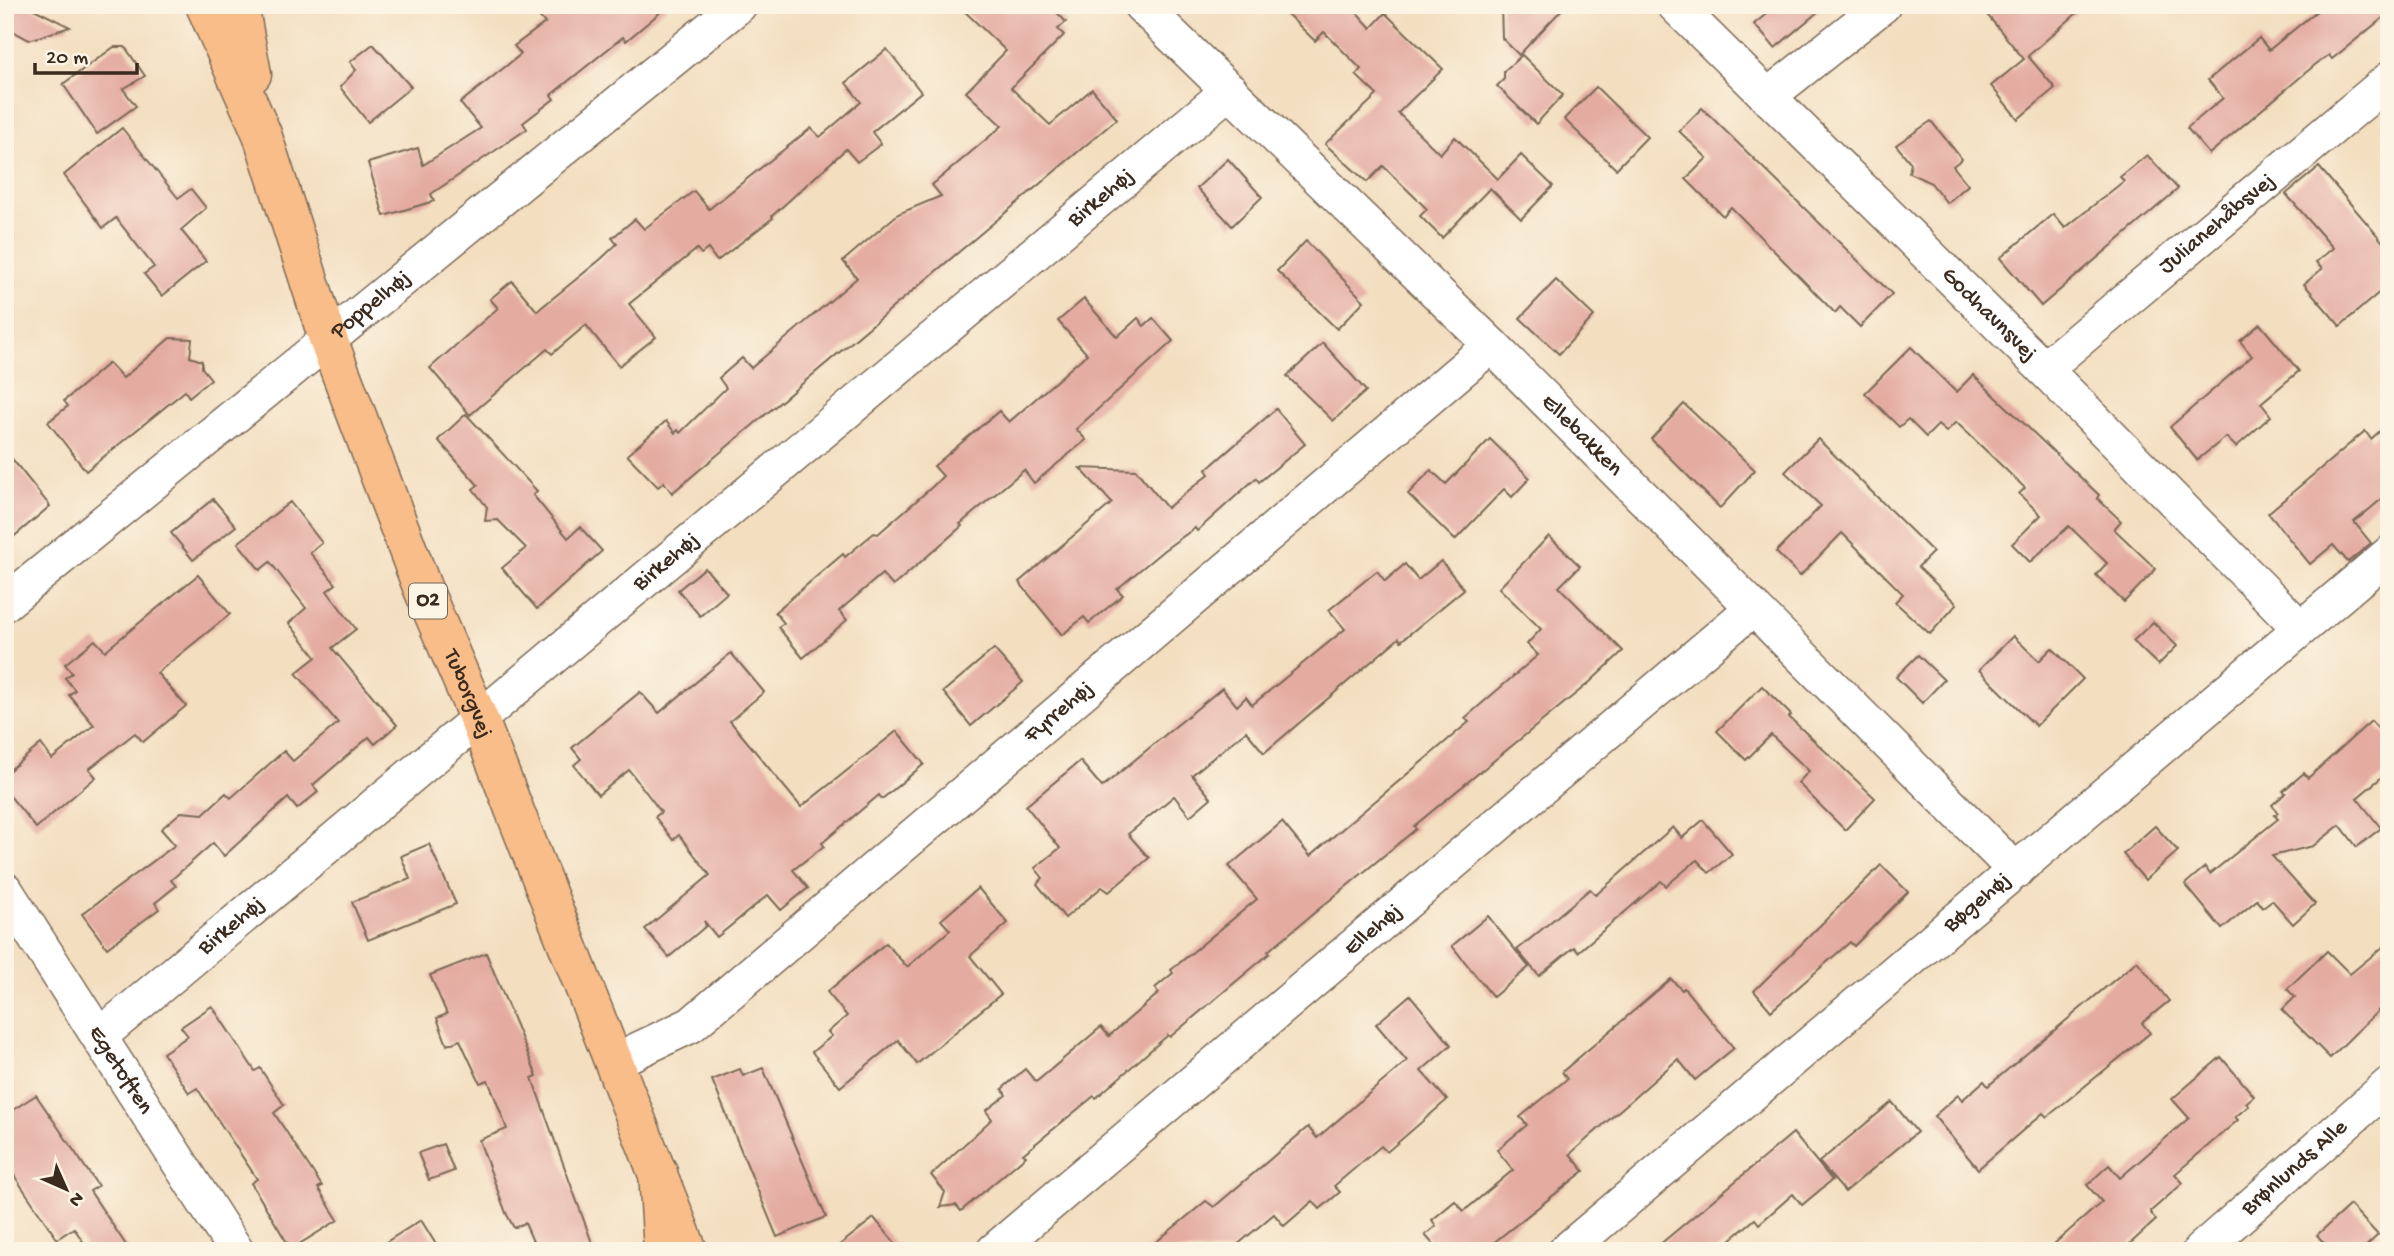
<svg xmlns="http://www.w3.org/2000/svg" width="2394" height="1256" viewBox="0 0 2394 1256" font-family="'Gochi Hand',sans-serif">
<style>
.building{fill:#e4aba1}
.lines{fill:none;stroke-linecap:round;stroke-linejoin:round}
.minor-casing{stroke:#7b6957;stroke-width:38}
.primary-casing{stroke:#7b6957;stroke-width:41}
.motorway-casing{stroke:#7b6957;stroke-width:41}
.minor{stroke:#fff;stroke-width:35}
.primary{stroke:#f8bd89;stroke-width:38}
.motorway{stroke:#f8bd89;stroke-width:38}
.labels{text-anchor:middle;dominant-baseline:central;stroke-width:5;stroke-linejoin:round;paint-order:stroke}
.shield{fill:#fcf5e5;stroke:#75675a;stroke-width:2}
.shield-label{font-size:21px;font-weight:bold;fill:#3b2a1e}
.street-label{font-size:23px;fill:#3b2a1e;stroke:#fcf5e5}
</style>
<rect width="100%" height="100%" fill="#fcf5e5"/>
<filter id="ink" filterUnits="userSpaceOnUse"><feTurbulence type="fractalNoise" baseFrequency=".0143" numOctaves="2"/><feDisplacementMap in="SourceGraphic" scale="14" xChannelSelector="R" yChannelSelector="G"/><feConvolveMatrix kernelMatrix="1 2 1 2 8 2 1 2 1" color-interpolation-filters="sRGB"/></filter>
<filter id="wash" filterUnits="userSpaceOnUse"><feTurbulence type="fractalNoise" baseFrequency=".00686" numOctaves="4" result="noise"/><feDisplacementMap in="SourceGraphic" scale="28" xChannelSelector="R" yChannelSelector="G"/><feGaussianBlur stdDeviation="1.57" result="paint"/><feColorMatrix in="noise" values="0 0 0 0 0 0 0 0 0 0 0 0 0 0 0 0 0 1.4 0 .05"/><feComposite in="paint" operator="in"/></filter>
<g filter="url(#wash)">
<rect width="100%" height="100%" fill="#f3dec0"/>
<g id="blocks">
<g class="building">
<polygon points="11,5 26,5 70,27 29,40 5,27 5,17"/>
<polygon points="529,5 669,5 626,41 623,37 551,95 554,99 523,123 527,129 431,194 434,201 384,216 368,163 418,148 423,165 481,128 460,103 521,54 514,46 545,23"/>
<polygon points="958,5 1050,5 1066,22 1058,29 1064,35 1011,88 1050,125 1092,89 1117,119 672,493 664,482 658,487 627,455 666,421 675,433 678,430 680,433 726,388 719,378 742,358 751,368 857,278 843,261 898,214 941,196 932,185 1002,126 966,92 1006,51"/>
<polygon points="1278,5 1350,5 1371,28 1385,13 1443,69 1398,113 1440,154 1455,137 1498,179 1521,155 1553,186 1521,219 1490,188 1442,238 1420,216 1427,209 1383,166 1367,182 1325,144 1377,95 1356,75 1361,69 1324,32 1315,41"/>
<polygon points="1501,5 1566,5 1519,55 1502,38"/>
<polygon points="1766,5 1826,5 1775,48 1754,24 1765,15"/>
<polygon points="1979,5 2086,5 2028,56 2055,88 2018,119 1991,86 2024,59"/>
<polygon points="2324,5 2389,5 2389,13 2332,59 2329,55 2316,64 2209,154 2187,128 2223,98 2208,80 2259,38 2269,50"/>
<polygon points="373,44 411,87 368,122 340,87 356,70 350,62"/>
<polygon points="114,47 125,47 145,76 123,89 136,106 97,134 63,84"/>
<polygon points="887,49 921,92 872,132 881,144 857,162 846,149 772,216 773,218 717,261 708,249 701,254 697,249 629,304 656,337 619,366 586,325 552,354 547,349 470,415 430,368 498,308 490,299 512,281 537,311 601,259 617,244 612,238 635,219 644,229 694,191 709,209 811,128 820,137 861,102 846,83"/>
<polygon points="1522,55 1563,95 1536,124 1497,86 1504,79 1504,71"/>
<polygon points="1596,87 1647,137 1616,169 1564,119"/>
<polygon points="1702,108 1892,294 1860,327 1840,307 1835,313 1731,207 1723,216 1686,179 1707,158 1679,131"/>
<polygon points="1931,121 1962,159 1953,166 1968,185 1947,203 1931,183 1909,173 1911,163 1896,145"/>
<polygon points="122,128 178,198 191,189 206,208 181,230 206,261 162,296 144,274 154,267 116,218 103,228 64,175"/>
<polygon points="2147,155 2178,189 2041,306 2000,258 2053,214 2065,228 2124,181 2120,177"/>
<polygon points="1228,159 1262,197 1232,226 1197,188"/>
<polygon points="2319,167 2389,249 2389,284 2340,326 2304,284 2322,269 2316,262 2333,248 2286,194"/>
<polygon points="1306,241 1364,301 1337,329 1277,271"/>
<polygon points="1556,280 1594,316 1559,354 1520,318"/>
<polygon points="1084,299 1117,337 1138,318 1144,326 1153,318 1173,341 1076,429 1086,440 1034,483 1024,470 960,524 962,526 893,586 882,574 839,611 847,620 803,658 778,627 784,623 775,612 843,554 845,557 874,533 878,534 932,487 943,476 934,466 999,411 1009,422 1087,354 1058,321"/>
<polygon points="2260,324 2299,371 2261,403 2271,416 2236,447 2226,437 2197,460 2170,427 2252,356 2240,341"/>
<polygon points="170,338 192,339 190,357 202,361 202,368 211,379 189,397 185,391 86,471 48,422 68,406 64,401 109,363 123,378"/>
<polygon points="1323,343 1366,391 1333,421 1287,376"/>
<polygon points="1911,347 1956,392 1973,375 2099,495 2097,498 2121,521 2114,529 2156,569 2124,602 2096,575 2107,563 2069,526 2030,562 2012,544 2041,515 2019,494 2025,488 1956,422 1946,432 1938,425 1926,437 1908,419 1899,427 1865,393"/>
<polygon points="1684,404 1755,470 1720,508 1651,439"/>
<polygon points="1276,409 1305,444 1259,482 1256,478 1197,531 1195,528 1164,550 1117,589 1123,595 1089,623 1084,617 1062,635 1019,582 1112,503 1080,468 1136,470 1167,508 1209,474 1206,470"/>
<polygon points="466,414 537,491 533,495 568,538 580,527 602,551 537,609 502,568 526,548 498,520 485,521 487,507 473,489 478,485 438,440"/>
<polygon points="2389,423 2389,493 2354,522 2371,543 2348,562 2333,545 2310,564 2268,513 2365,431 2371,439"/>
<polygon points="1490,439 1530,478 1512,497 1504,489 1455,540 1408,494 1431,470 1446,484"/>
<polygon points="1818,439 1933,552 1918,567 1957,604 1930,634 1895,602 1903,594 1842,533 1800,576 1776,552 1821,506 1785,472"/>
<polygon points="5,450 50,506 5,544"/>
<polygon points="213,499 236,526 193,560 171,533"/>
<polygon points="290,502 322,543 310,553 336,584 327,591 356,629 332,648 397,725 375,744 369,737 313,785 318,792 297,809 288,798 224,856 213,843 171,880 176,886 155,903 159,909 107,948 82,914 175,845 161,829 181,812 203,814 226,793 231,798 284,751 293,761 338,723 296,673 316,657 289,623 306,608 270,562 260,570 238,543"/>
<polygon points="1549,536 1580,566 1559,587 1623,651 1590,682 1414,826 1416,829 1268,951 1270,953 1170,1037 1168,1035 1096,1098 1094,1096 1023,1154 1026,1156 961,1211 956,1205 940,1207 945,1192 931,1175 992,1119 986,1111 1006,1095 1002,1089 1025,1069 1036,1082 1101,1027 1109,1036 1159,993 1155,988 1173,973 1171,970 1257,899 1229,866 1282,822 1310,856 1469,722 1465,718 1538,655 1527,644 1541,629 1499,588"/>
<polygon points="1441,561 1464,589 1401,641 1399,638 1264,753 1246,731 1192,775 1211,798 1190,816 1174,796 1128,834 1149,858 1109,892 1102,887 1065,918 1037,884 1043,878 1035,868 1060,848 1026,806 1080,761 1102,787 1222,688 1237,706 1246,697 1252,705 1345,629 1329,610 1377,571 1385,581 1405,564 1418,580"/>
<polygon points="705,568 727,593 700,616 678,590"/>
<polygon points="198,575 230,614 157,673 186,706 143,742 135,733 89,769 96,777 36,828 5,790 5,774 41,744 52,759 94,725 69,695 75,690 65,678 72,673 65,664 95,640 105,651"/>
<polygon points="2153,622 2177,646 2158,665 2133,641"/>
<polygon points="2013,636 2039,661 2052,648 2083,679 2036,726 1979,670"/>
<polygon points="994,649 1023,682 971,726 943,692"/>
<polygon points="731,653 764,692 730,721 801,807 897,731 924,764 882,799 879,795 822,843 824,846 793,870 808,888 781,910 768,895 717,937 704,921 706,926 669,957 645,929 710,875 679,835 673,840 655,817 661,812 629,770 598,795 574,765 581,759 572,748 640,692 659,713"/>
<polygon points="1918,655 1944,680 1922,703 1896,677"/>
<polygon points="1762,686 1791,715 1789,717 1875,798 1845,830 1798,783 1809,771 1771,735 1746,760 1717,731"/>
<polygon points="2371,721 2389,740 2389,771 2357,798 2381,828 2357,847 2340,825 2313,846 2272,856 2315,904 2293,924 2272,900 2263,907 2257,900 2222,929 2185,884 2205,867 2210,874 2278,819 2274,815 2278,813 2272,805 2286,793 2283,791 2304,773 2308,778"/>
<polygon points="1703,820 1732,854 1709,873 1697,860 1666,886 1661,881 1578,952 1574,947 1539,976 1517,950 1590,889 1596,895 1673,827 1682,838"/>
<polygon points="2155,826 2178,851 2145,880 2123,854"/>
<polygon points="429,844 456,904 368,940 352,902 410,879 401,856"/>
<polygon points="1881,865 1908,892 1854,946 1850,942 1771,1011 1754,991"/>
<polygon points="978,888 1008,923 970,956 1001,994 917,1064 898,1040 840,1087 812,1052 832,1036 828,1032 847,1016 827,992 886,943 907,967 950,930 941,920"/>
<polygon points="1488,916 1529,967 1493,997 1452,946"/>
<polygon points="2389,942 2389,1000 2330,1058 2282,1010 2295,997 2287,989 2327,951 2350,974"/>
<polygon points="486,953 537,1076 532,1078 595,1251 537,1251 525,1223 514,1228 506,1213 479,1140 507,1129 488,1080 480,1083 460,1040 447,1045 437,1018 447,1014 430,975"/>
<polygon points="2137,961 2169,1001 2142,1023 2150,1033 2047,1117 2043,1113 1978,1169 1934,1116 1958,1095 1962,1100 1984,1081 1988,1086"/>
<polygon points="1671,979 1682,990 1684,988 1734,1048 1695,1080 1678,1059 1570,1154 1584,1171 1483,1251 1439,1251 1425,1235 1436,1226 1432,1220 1455,1201 1464,1211 1513,1170 1497,1150 1527,1125 1520,1117 1567,1079 1562,1072"/>
<polygon points="1410,995 1451,1045 1421,1071 1447,1100 1387,1152 1381,1146 1334,1186 1340,1192 1320,1209 1313,1201 1284,1226 1274,1214 1230,1251 1145,1251 1206,1201 1214,1207 1308,1127 1317,1138 1407,1061 1376,1024"/>
<polygon points="212,1006 255,1071 260,1068 284,1105 274,1113 322,1186 318,1188 338,1220 291,1249 251,1183 257,1179 197,1088 189,1093 163,1053 188,1036 181,1027"/>
<polygon points="2221,1057 2254,1096 2246,1103 2249,1106 2235,1117 2238,1120 2175,1174 2183,1183 2150,1212 2156,1220 2122,1251 2046,1251 2102,1202 2087,1185 2109,1165 2120,1178 2189,1118 2172,1099"/>
<polygon points="763,1068 826,1217 777,1237 712,1080 740,1069 743,1076"/>
<polygon points="36,1095 98,1186 90,1191 130,1251 89,1251 74,1228 57,1239 5,1162 5,1115"/>
<polygon points="1892,1102 1917,1132 1845,1192 1819,1162"/>
<polygon points="1793,1133 1832,1180 1802,1205 1793,1194 1759,1224 1755,1219 1717,1251 1652,1251"/>
<polygon points="443,1144 454,1171 429,1180 418,1153"/>
<polygon points="2350,1205 2378,1235 2361,1251 2331,1251 2317,1235"/>
<polygon points="874,1218 902,1251 832,1251"/>
<polygon points="421,1220 440,1251 372,1251"/>
</g>
</g>
</g>
<g filter="url(#ink)">
<use href="#blocks" fill-opacity="0" stroke="#7b6957" stroke-width="2"/>
<g class="lines">
<defs>
<g id="minor">
<path id="s1" d="M1141 5 1491 345 2016 871"/>
<path id="s2" d="M1675 5 2044 369 2300 628"/>
<polyline points="1767,97 1883,5"/>
<path id="s3" d="M2044 369 2389 80"/>
<path id="s4" d="M5 603 739 5"/>
<path id="s5" d="M5 890 236 1251"/>
<path id="s6" d="M101 1035 1230 90"/>
<path id="s7" d="M615 1061 691 1025 1491 345"/>
<path id="s8" d="M994 1251 1752 609"/>
<path id="s9" d="M1566 1251 2389 554"/>
<path id="s10" d="M2200 1251 2389 1085"/>
</g>
<g id="primary">
<path id="s11" d="M205 5 262 134 329 342 422 587 479 720 688 1251"/>
<polyline points="239,5 252,74"/>
</g>
<polyline id="motorway" points="658,1172 663,1251"/>
</defs>
<use href="#minor" class="minor-casing"/>
<use href="#primary" class="primary-casing"/>
<use href="#motorway" class="motorway-casing"/>
<use href="#minor" class="minor"/>
<use href="#primary" class="primary"/>
<use href="#motorway" class="motorway"/>
</g>
</g>
<g class="labels">
<rect class="shield" x="409" y="583.5" width="38" height="35" rx="5"/>
<g class="shield-label">
<text x="428" y="601">O2</text>
</g>
<g class="street-label">
<text stroke="none"><textPath href="#s6" startOffset="1304">Birkehøj</textPath></text>
<text stroke="none"><textPath href="#s3" startOffset="226">Julianehåbsvej</textPath></text>
<text stroke="none"><textPath href="#s4" startOffset="472">Poppelhøj</textPath></text>
<text stroke="none"><textPath href="#s2" startOffset="441">Godhavnsvej</textPath></text>
<text stroke="none"><textPath href="#s1" startOffset="616">Ellebakken</textPath></text>
<text stroke="none"><textPath href="#s6" startOffset="737">Birkehøj</textPath></text>
<text stroke="none"><textPath href="#s11" startOffset="738">Tuborgvej</textPath></text>
<text stroke="none"><textPath href="#s7" startOffset="567">Fyrrehøj</textPath></text>
<text stroke="none"><textPath href="#s9" startOffset="539">Bøgehøj</textPath></text>
<text stroke="none"><textPath href="#s6" startOffset="170">Birkehøj</textPath></text>
<text stroke="none"><textPath href="#s8" startOffset="497">Ellehøj</textPath></text>
<text stroke="none"><textPath href="#s5" startOffset="214">Egetoften</textPath></text>
<text stroke="none"><textPath href="#s10" startOffset="126">Brønlunds Alle</textPath></text>
</g>
</g>
<rect width="2394" height="1256" fill="none" stroke="#fcf5e5" stroke-width="28"/>
<g transform="translate(66 1189) rotate(135)" stroke="#fcf5e5" stroke-width="5" paint-order="stroke">
<path d="M0-5L12 26L0 18L-12 26Z" fill="#3b2a1e"/>
<text y="-10" font-size="19" font-weight="bold" text-anchor="middle" fill="#3b2a1e">N</text>
</g>
<path d="M35 63v10h102v-10" fill="none" stroke="#3b2a1e" stroke-width="3.5"/>
<text x="46" y="63" font-size="21" fill="#3b2a1e" stroke="#fcf5e5" stroke-width="5" paint-order="stroke">20 m</text>
</svg>
